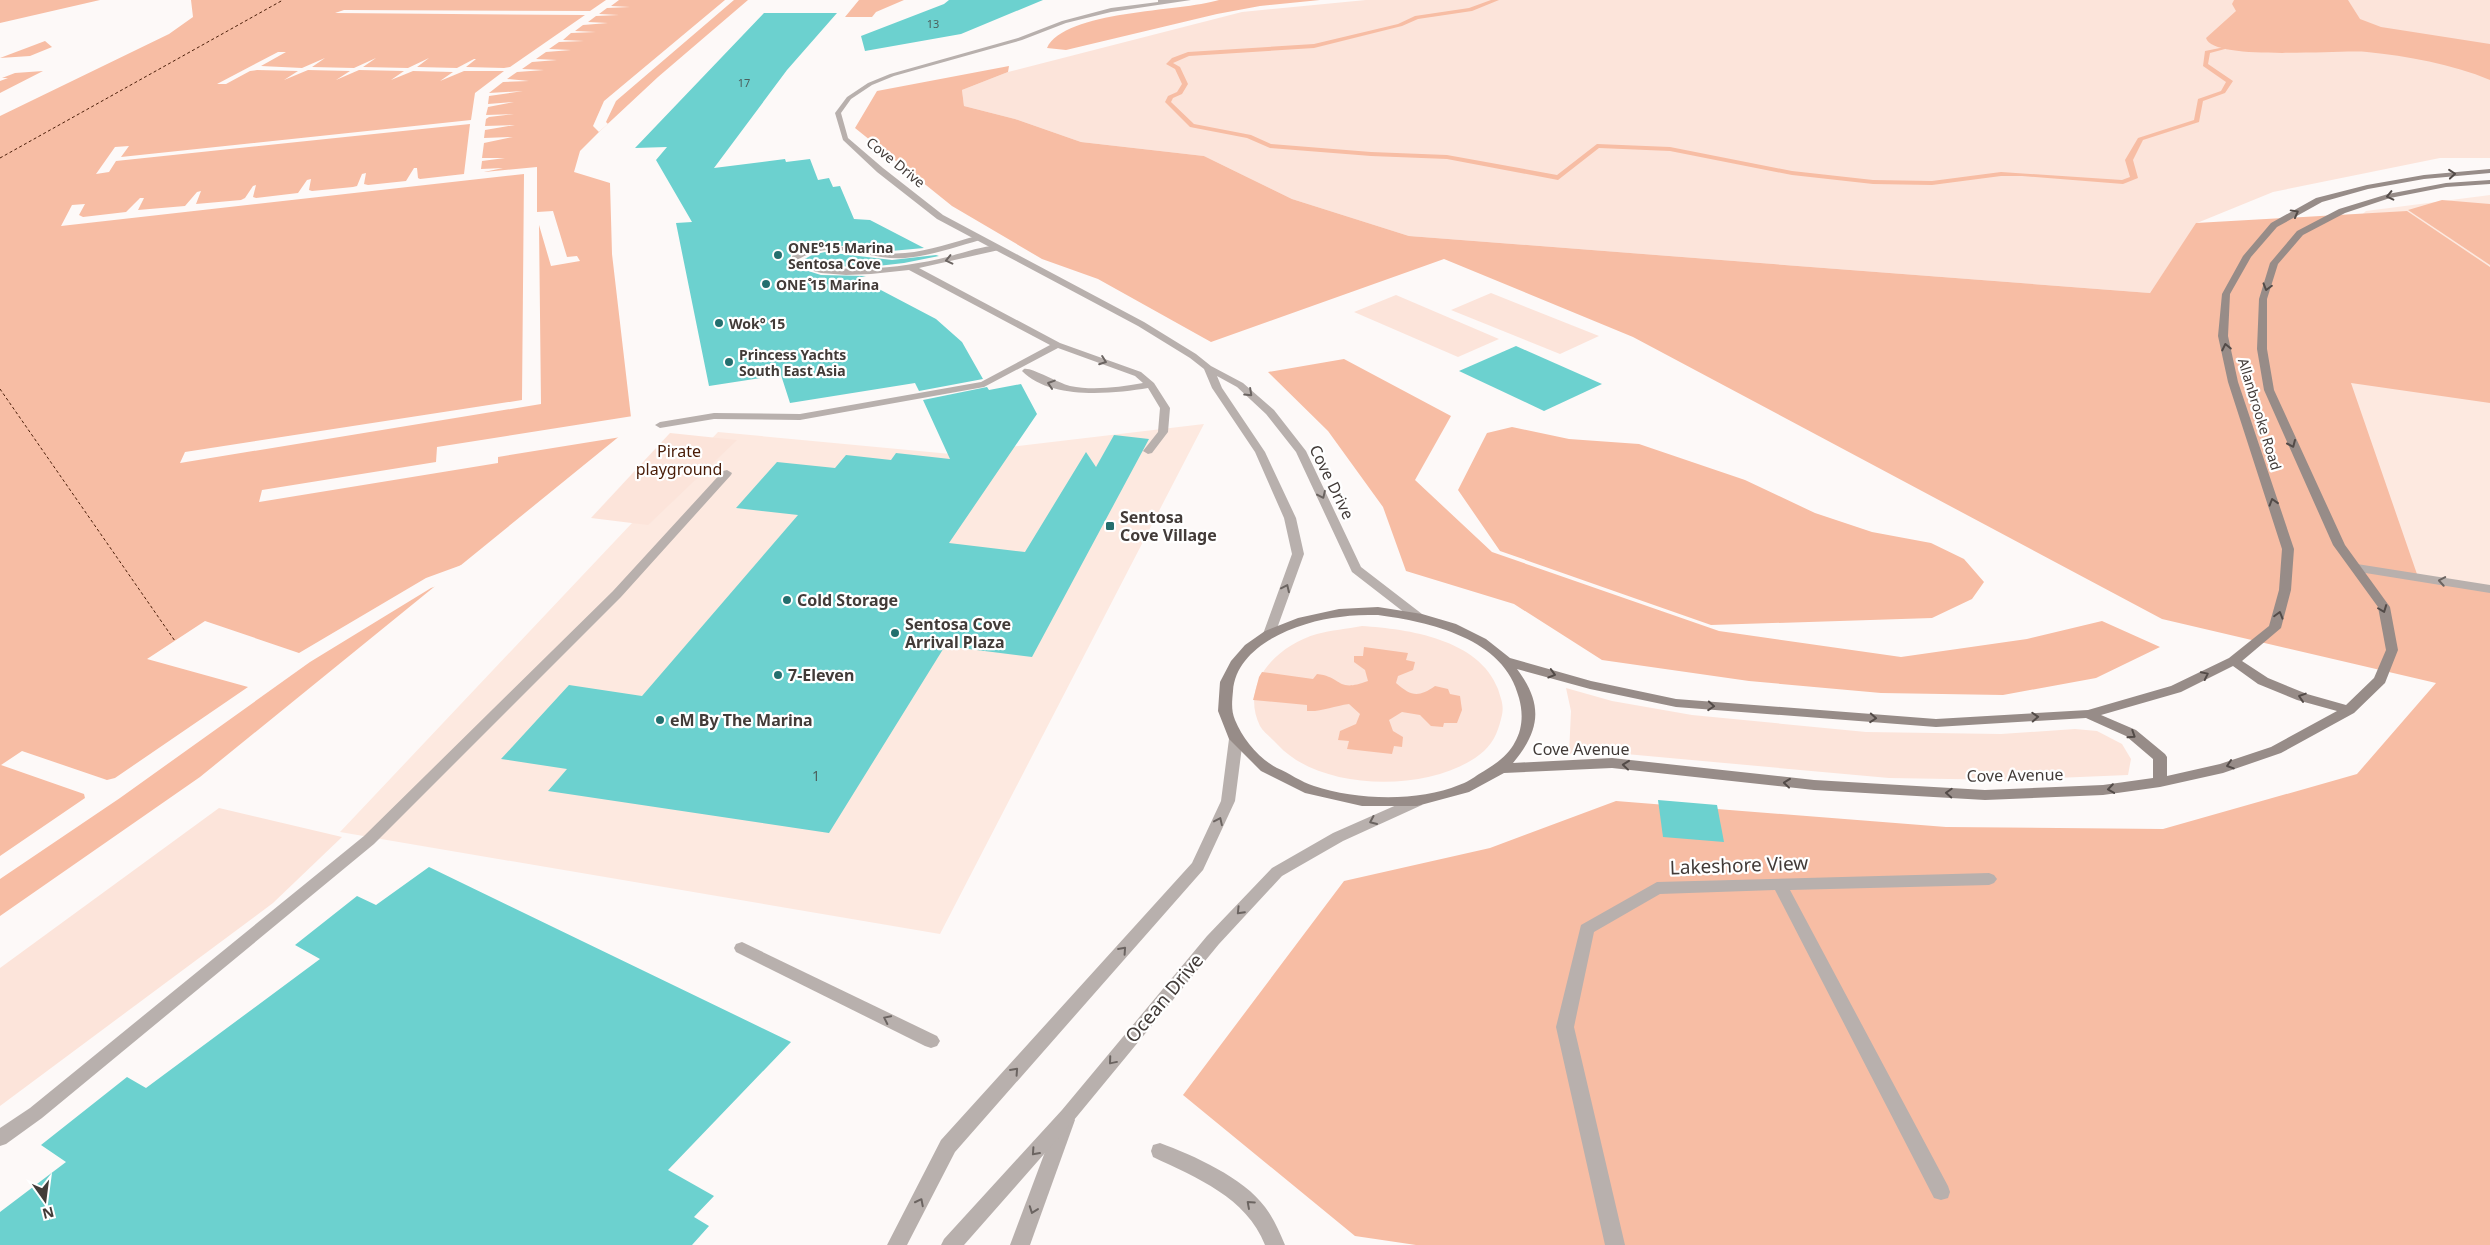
<svg xmlns="http://www.w3.org/2000/svg" width="2490" height="1245" viewBox="0 0 2490 1245" font-family="'Noto Sans',sans-serif">
<style>
.built{fill:#fde9e0}
.green{fill:#fce4da}
.forest{fill:#f7bda4}
.pier{fill:#fdf9f8}
.lines{fill:none;stroke-linecap:round;stroke-linejoin:round}
.stream{fill:#f7bda4;fill-rule:evenodd}
.ferry{stroke:#4b1e09;stroke-width:1;stroke-dasharray:3 2.5;stroke-linecap:butt}
.building{fill:#6cd1cf}
.lane{fill:#b8b0ad;fill-rule:evenodd}
.street{fill:#b8b0ad;fill-rule:evenodd}
.secondary{fill:#978c88;fill-rule:evenodd}
.oneway{stroke:#534b48}
.oneway2{stroke:#6b6461}
.poi-dot{fill:#246f6e;stroke:#fff;stroke-width:2}
.labels{text-anchor:middle;dominant-baseline:central;stroke-width:4.5;stroke-linejoin:round;paint-order:stroke}
.far-number-label{font-size:11px;fill:#4c605e}
.far-street-label{font-size:14px;fill:#423b38;stroke:#fff}
.far-poi-label{font-size:14px;font-weight:bold;fill:#423b38;stroke:#fff;text-anchor:start}
.number-label{font-size:14px;fill:#4c605e}
.park-label{font-size:16px;fill:#491c07;stroke:#fff}
.street-label{font-size:16px;fill:#423b38;stroke:#fff}
.poi-label{font-size:16px;font-weight:bold;fill:#423b38;stroke:#fff;text-anchor:start}
.near-street-label{font-size:19px;fill:#423b38;stroke:#fff}
</style>
<rect width="100%" height="100%" fill="#fdf9f8"/>
<g class="built">
<polygon points="2490,195 2490,602 2421,590 2295,276 2366,211"/>
<polygon points="1204,424 940,934 340,832 718,432 951,454"/>
</g>
<g class="green">
<polygon points="1366,0 2490,0 2490,158 2440,158 2273,192 2197,223 2150,293 1409,236 1292,199 1204,156 1081,142 1015,119 964,106 962,90 1008,72 1242,12"/>
<polygon points="1491,293 1599,336 1560,354 1451,310"/>
<polygon points="1396,295 1499,339 1458,357 1354,312"/>
<polygon points="670,433 737,440 648,525 591,518"/>
<path d="M1362 626C1408 629 1479 639 1498 689 1501 699 1504 705 1502 715 1499 728 1495 741 1484 751 1437 793 1322 793 1278 745 1273 739 1264 733 1260 726 1239 683 1278 645 1317 634 1331 630 1347 629 1362 626Z"/>
<polygon points="1566,688 1612,701 1692,715 1866,732 2001,734 2075,729 2097,731 2122,744 2131,759 2128,775 2009,780 1889,778 1593,751 1569,754 1571,711"/>
<polygon points="219,808 342,837 273,903 0,1106 0,968"/>
</g>
<g class="forest">
<polygon points="0,0 100,0 0,23"/>
<polygon points="191,0 748,0 658,77 599,132 580,151 574,172 610,183 612,254 632,426 200,777 0,916 0,116 169,34 193,17"/>
<polygon points="859,0 904,0 876,12 872,17 845,17"/>
<path d="M1219 0H1320L1260 6 1217 14 1066 50 1047 48C1065 10 1180 12 1219 0Z"/>
<path d="M2234 0H2348L2360 19 2381 27 2490 44V80C2452 64 2407 56 2367 52 2342 49 2213 62 2206 38L2236 11 2232 4Z"/>
<polygon points="45,41 52,47 30,56 0,58"/>
<polygon points="1009,66 1008,72 962,90 964,106 1015,119 1081,142 1204,156 1292,199 1409,236 2150,293 2196,223 2407,211 2490,267 2490,403 2351,383 2418,577 2490,590 2490,1245 1416,1245 1355,1236 1183,1095 1344,881 1490,848 1616,801 1946,827 2163,829 2357,774 2436,683 2162,619 1633,337 1444,259 1211,342 1098,279 1042,259 952,206 855,128 877,91"/>
<polygon points="43,71 0,93 0,81 8,78 2,78 15,73"/>
<polygon points="2442,200 2490,204 2490,265 2408,210"/>
<polygon points="1344,359 1451,416 1415,480 1492,552 1719,631 1901,657 2027,639 2102,621 2160,647 2096,678 2003,695 1881,693 1749,681 1602,660 1514,604 1406,571 1383,507 1328,431 1268,372"/>
<polygon points="1512,427 1569,439 1639,444 1745,480 1815,513 1872,532 1931,543 1964,559 1984,582 1972,599 1932,618 1711,625 1500,551 1458,490 1487,433"/>
<path d="M1364 647 1408 653 1406 660 1415 662 1413 670 1398 676 1396 683C1411 696 1418 698 1435 686L1448 689 1450 694 1460 696 1462 710 1457 723H1444L1443 727 1431 726 1420 715 1402 712 1389 720 1393 731 1403 737 1402 747 1394 746 1392 754 1347 749 1349 741 1338 740 1340 731 1356 724 1360 714 1349 704C1334 706 1321 712 1307 711V705L1253 700 1259 677 1262 672 1313 679 1317 674C1343 677 1336 693 1368 681L1365 670 1354 662V656H1363Z"/>
</g>
<g class="pier">
<polygon points="606,0 619,0 611,6 630,7 607,8 599,14 619,15 596,16 588,22 608,23 583,25 575,31 596,32 571,33 563,40 584,41 559,42 549,49 571,50 546,52 536,59 557,60 532,62 522,69 544,70 517,72 507,79 529,81 503,82 489,93 523,91 489,96 488,104 514,102 488,107 486,115 514,114 489,117 486,119 485,126 515,125 485,130 484,138 513,137 484,143 482,158 505,158 482,161 481,169 503,168 484,172 537,167 537,212 553,211 567,257 577,256 580,261 551,266 539,225 541,404 180,463 185,452 522,400 524,174 61,226 72,205 85,204 79,215 83,217 126,212 140,198 144,198 138,210 185,206 197,192 201,191 196,204 241,200 245,198 253,186 256,185 253,197 256,198 298,193 307,180 311,179 309,190 312,191 353,187 357,186 362,174 366,173 364,184 368,185 406,181 414,168 417,168 418,178 420,179 464,174 470,124 116,161 109,172 96,174 115,147 129,146 121,157 471,120 475,93 504,71 464,71 440,81 453,72 413,71 391,80 404,71 359,70 336,80 350,71 308,70 284,80 298,71 257,70 250,71 226,84 217,84 278,52 286,52 261,66 302,68 325,58 312,67 354,68 376,58 363,67 408,68 429,58 417,67 457,68 474,59 476,59 466,67 504,68 510,67 585,15 335,13 344,10 590,11"/>
<polygon points="725,0 734,0 616,101 606,122 608,124 599,132 593,126 604,101"/>
<polygon points="633,416 634,427 621,437 498,457 498,463 259,502 262,490 436,462 437,447"/>
<polygon points="467,563 440,585 431,588 310,662 120,798 0,879 0,856 85,798 84,794 1,765 22,751 107,780 115,778 248,687 147,659 205,621 299,653 426,578"/>
</g>
<g class="lines">
<polygon class="stream" points="1491,0 1499,0 1472,11 1418,19 1402,26 1314,48 1189,56 1173,63 1180,67 1188,84 1182,94 1173,98 1171,102 1194,124 1251,135 1271,144 1371,152 1447,155 1557,175 1597,144 1670,147 1792,171 1873,180 1932,181 2001,172 2122,180 2130,177 2125,160 2138,138 2194,120 2198,99 2221,91 2226,82 2203,66 2205,51 2225,47 2225,49 2210,53 2208,64 2233,81 2225,93 2203,101 2199,122 2143,140 2133,160 2138,178 2123,184 2022,176 2001,176 1932,185 1873,184 1792,175 1670,151 1599,148 1558,180 1447,159 1371,156 1270,148 1247,138 1190,127 1165,102 1168,96 1177,92 1182,84 1175,69 1166,64 1172,58 1188,52 1314,44 1398,24 1415,16 1469,8"/>
<g class="ferry">
<polyline points="0,158 283,0"/>
<polyline points="0,389 175,641"/>
</g>
</g>
<g class="building">
<polygon points="949,0 1043,0 961,34 865,51 861,36 944,4"/>
<polygon points="764,13 837,13 787,70 714,168 785,159 786,162 810,159 818,180 829,178 833,187 840,186 854,219 870,220 924,248 891,251 848,246 820,245 791,254 789,265 821,275 866,276 858,278 936,319 962,342 983,379 919,391 915,383 790,403 781,375 709,386 676,223 692,222 656,160 667,147 635,148"/>
<polygon points="825,252 892,260 936,255 939,256 904,263 869,267 835,266 801,261 812,255"/>
<polygon points="1516,346 1602,384 1544,411 1459,371"/>
<polygon points="1021,384 1037,414 949,543 1025,552 1086,452 1096,467 1114,435 1149,439 1032,657 945,646 829,833 548,791 567,769 501,759 569,685 642,696 798,515 736,508 777,462 835,468 846,455 891,460 896,453 950,459 923,400 987,387 989,390"/>
<polygon points="1658,800 1717,805 1724,842 1663,837"/>
<polygon points="429,867 791,1042 668,1170 714,1196 694,1217 709,1226 692,1245 0,1245 0,1212 66,1162 41,1145 127,1077 146,1088 320,959 295,945 357,896 376,905"/>
</g>
<g class="lines">
<g class="lane">
<path d="M977 236 981 238 980 240C956 247 930 256 905 258 870 261 832 238 799 259V263C847 273 892 269 939 259 954 256 986 244 999 246V250L919 268 1060 343 1141 372 1154 383 1170 408 1168 432 1152 453 1148 454 1143 451 1158 432 1160 408 1148 388C1112 394 1050 400 1022 371L1024 369C1031 367 1058 383 1070 386 1094 391 1119 387 1143 383L1135 376 1058 348 984 387 800 420 714 419 660 428 655 425 660 422 714 413 800 414 981 382 1050 345 909 270 871 274 846 275 821 273 791 265 792 256C829 233 866 257 905 253 930 251 953 242 977 236Z"/>
<polygon points="727,470 732,473 731,475 621,597 374,844 42,1118 6,1144 0,1146 0,1128 30,1108 364,836 613,591 723,471"/>
<polygon points="2357,564 2490,585 2490,593 2353,571 2351,568"/>
<polygon points="1989,873 1994,875 1997,879 1994,883 1989,885 1790,890 1948,1186 1950,1192 1948,1198 1941,1200 1934,1198 1775,890 1660,894 1594,932 1574,1027 1625,1245 1605,1245 1556,1027 1581,925 1657,882"/>
<polygon points="742,942 937,1036 940,1041 937,1046 931,1048 925,1046 736,952 734,948 736,944"/>
<polygon points="1066,1112 1072,1115 1075,1120 1030,1245 1010,1245 1057,1120 1060,1115"/>
<path d="M1160 1143C1193 1155 1244 1178 1265 1207 1274 1219 1279 1231 1285 1245H1265C1246 1197 1197 1178 1153 1157L1151 1151 1153 1145Z"/>
</g>
<g class="street">
<polygon points="1158,0 1191,0 1111,12 1066,23 1022,40 894,76 872,85 851,99 841,113 848,138 883,168 943,215 1144,322 1196,354 1211,366 1243,383 1274,410 1306,451 1361,567 1422,614 1424,617 1422,620 1414,620 1352,572 1296,452 1266,414 1237,387 1217,376 1222,388 1265,452 1296,518 1304,554 1275,634 1269,638 1265,637 1263,634 1292,554 1284,518 1255,452 1212,388 1204,369 1190,358 1138,326 937,219 877,172 843,140 835,113 847,97 868,83 890,74 1018,38 1062,21 1111,8 1158,2"/>
<polygon points="1236,735 1243,739 1235,801 1203,870 955,1152 907,1245 887,1245 941,1140 1192,863 1221,801 1229,739"/>
<polygon points="1417,796 1422,797 1424,801 1422,805 1343,841 1282,876 1219,944 1074,1120 964,1245 941,1245 944,1239 1062,1110 1207,936 1272,868 1333,833"/>
</g>
<path class="secondary" d="M2490 169V173L2424 179 2368 189 2322 202 2277 227 2251 257 2230 294 2228 336 2238 382 2294 549 2291 590 2281 628 2242 661 2268 678 2307 694 2346 705 2374 678 2386 650 2378 607 2333 545 2264 390 2257 349 2259 299 2270 263 2297 231 2339 209 2388 194 2446 183 2490 180V184L2446 187 2390 198 2345 213 2303 235 2278 264 2267 299V349L2274 390 2345 545 2390 607 2398 650 2385 683 2354 713 2281 753 2223 773 2160 787 2103 795 1985 800 1814 790 1612 768 1504 773 1469 792 1417 806H1362L1305 793 1261 771 1229 739 1218 711 1220 682 1231 661 1245 645 1265 631 1298 618 1339 609 1378 607 1422 614 1456 624 1486 639 1510 658 1591 681 1676 699 1936 719 2088 710 2171 686 2229 658 2269 626 2279 590 2282 549 2228 382 2218 336 2222 294 2243 256 2271 223 2316 198 2367 185 2424 175ZM1378 615C1429 622 1505 638 1519 698 1523 712 1523 728 1515 742 1508 756 1493 766 1479 774 1473 778 1466 783 1459 785 1418 802 1356 800 1314 786 1301 782 1289 773 1277 768 1258 758 1243 739 1235 720 1231 710 1232 702 1233 691 1236 644 1301 621 1340 617 1353 615 1365 615 1378 615ZM2233 666 2258 684 2297 700 2337 711 2271 747 2220 764 2167 776V757L2165 754 2136 730 2101 715 2181 692ZM1517 669 1590 689 1676 707 1936 727 2086 718 2126 736 2153 759V778L2103 785 1985 790 1814 780 1612 758 1513 763C1541 729 1543 704 1517 669Z"/>
</g>
<defs><path id="oneway-chevron" d="M-2-3.5L2.5 0L-2 3.5" fill="none" stroke-width="1.6" stroke-linecap="round" stroke-linejoin="round" transform="scale(1.25)"/></defs>
<g class="oneway">
<use href="#oneway-chevron" transform="translate(2452 174) rotate(-5)"/>
<use href="#oneway-chevron" transform="translate(2390 196) rotate(167)"/>
<use href="#oneway-chevron" transform="translate(2295 213) rotate(-29)"/>
<use href="#oneway-chevron" transform="translate(2267 287) rotate(106)"/>
<use href="#oneway-chevron" transform="translate(2226 347) rotate(-102)"/>
<use href="#oneway-chevron" transform="translate(2292 444) rotate(66)"/>
<use href="#oneway-chevron" transform="translate(2273 502) rotate(-107)"/>
<use href="#oneway-chevron" transform="translate(2383 609) rotate(69)"/>
<use href="#oneway-chevron" transform="translate(2279 615) rotate(-74)"/>
<use href="#oneway-chevron" transform="translate(1552 674) rotate(16)"/>
<use href="#oneway-chevron" transform="translate(2205 675) rotate(-26)"/>
<use href="#oneway-chevron" transform="translate(2302 697) rotate(-162)"/>
<use href="#oneway-chevron" transform="translate(1711 706) rotate(4)"/>
<use href="#oneway-chevron" transform="translate(2035 717) rotate(-3)"/>
<use href="#oneway-chevron" transform="translate(1873 718) rotate(4)"/>
<use href="#oneway-chevron" transform="translate(2132 735) rotate(33)"/>
<use href="#oneway-chevron" transform="translate(1626 765) rotate(-174)"/>
<use href="#oneway-chevron" transform="translate(2230 765) rotate(162)"/>
<use href="#oneway-chevron" transform="translate(1787 783) rotate(-174)"/>
<use href="#oneway-chevron" transform="translate(2111 789) rotate(172)"/>
<use href="#oneway-chevron" transform="translate(1949 793) rotate(-177)"/>
</g>
<g class="oneway2">
<use href="#oneway-chevron" transform="translate(949 260) rotate(167)"/>
<use href="#oneway-chevron" transform="translate(1103 361) rotate(20)"/>
<use href="#oneway-chevron" transform="translate(1051 384) rotate(-162)"/>
<use href="#oneway-chevron" transform="translate(1249 393) rotate(43)"/>
<use href="#oneway-chevron" transform="translate(1322 495) rotate(65)"/>
<use href="#oneway-chevron" transform="translate(2442 581) rotate(-170)"/>
<use href="#oneway-chevron" transform="translate(1286 588) rotate(-65)"/>
<use href="#oneway-chevron" transform="translate(1219 821) rotate(-65)"/>
<use href="#oneway-chevron" transform="translate(1373 821) rotate(156)"/>
<use href="#oneway-chevron" transform="translate(1240 911) rotate(134)"/>
<use href="#oneway-chevron" transform="translate(1123 950) rotate(-48)"/>
<use href="#oneway-chevron" transform="translate(887 1019) rotate(-154)"/>
<use href="#oneway-chevron" transform="translate(1112 1061) rotate(130)"/>
<use href="#oneway-chevron" transform="translate(1015 1071) rotate(-48)"/>
<use href="#oneway-chevron" transform="translate(1035 1152) rotate(132)"/>
<use href="#oneway-chevron" transform="translate(920 1202) rotate(-63)"/>
<use href="#oneway-chevron" transform="translate(1250 1204) rotate(-138)"/>
<use href="#oneway-chevron" transform="translate(1033 1210) rotate(110)"/>
</g>
<g class="poi-dot">
<circle cx="778" cy="255" r="5"/>
<circle cx="766" cy="284" r="5"/>
<circle cx="719" cy="323" r="5"/>
<circle cx="729" cy="362" r="5"/>
<rect x="1105" y="521" width="10" height="10" rx="2.5"/>
<circle cx="787" cy="600" r="5"/>
<circle cx="895" cy="633" r="5"/>
<circle cx="778" cy="675" r="5"/>
<circle cx="660" cy="720" r="5"/>
</g>
<g class="labels">
<g class="far-number-label">
<text x="933" y="23">13</text>
<text x="744" y="82">17</text>
</g>
<g class="far-street-label">
<text transform="translate(896 162) rotate(39)">Cove Drive</text>
<text transform="translate(2260 414) rotate(73)">Allanbrooke Road</text>
</g>
<g class="far-poi-label">
<text x="788" y="247">ONE°15 Marina<tspan x="788" dy="16">Sentosa Cove</tspan></text>
<text x="776" y="284">ONE ̊15 Marina</text>
<text x="729" y="323">Wok° 15</text>
<text x="739" y="354">Princess Yachts<tspan x="739" dy="16">South East Asia</tspan></text>
</g>
<g class="number-label">
<text x="816" y="775">1</text>
</g>
<g class="park-label">
<text x="679" y="451">Pirate<tspan x="679" dy="18">playground</tspan></text>
</g>
<g class="street-label">
<text transform="translate(1332 482) rotate(64)">Cove Drive</text>
<text x="1581" y="749">Cove Avenue</text>
<text transform="translate(2015 775) rotate(-1)">Cove Avenue</text>
</g>
<g class="poi-label">
<text x="1120" y="517">Sentosa<tspan x="1120" dy="18">Cove Village</tspan></text>
<text x="797" y="600">Cold Storage</text>
<text x="905" y="624">Sentosa Cove<tspan x="905" dy="18">Arrival Plaza</tspan></text>
<text x="788" y="675">7-Eleven</text>
<text x="670" y="720">eM By The Marina</text>
</g>
<g class="near-street-label">
<text transform="translate(1739 865) rotate(-2)">Lakeshore View</text>
<text transform="translate(1164 998) rotate(-50)">Ocean Drive</text>
</g>
</g>
<g transform="translate(45 1200) rotate(166)" stroke="#ffffff" stroke-width="4" paint-order="stroke">
<path d="M0-4L9 19L0 12L-9 19Z" fill="#423b38"/>
<text y="-8" font-size="14" font-weight="bold" text-anchor="middle" fill="#423b38">N</text>
</g>
</svg>
